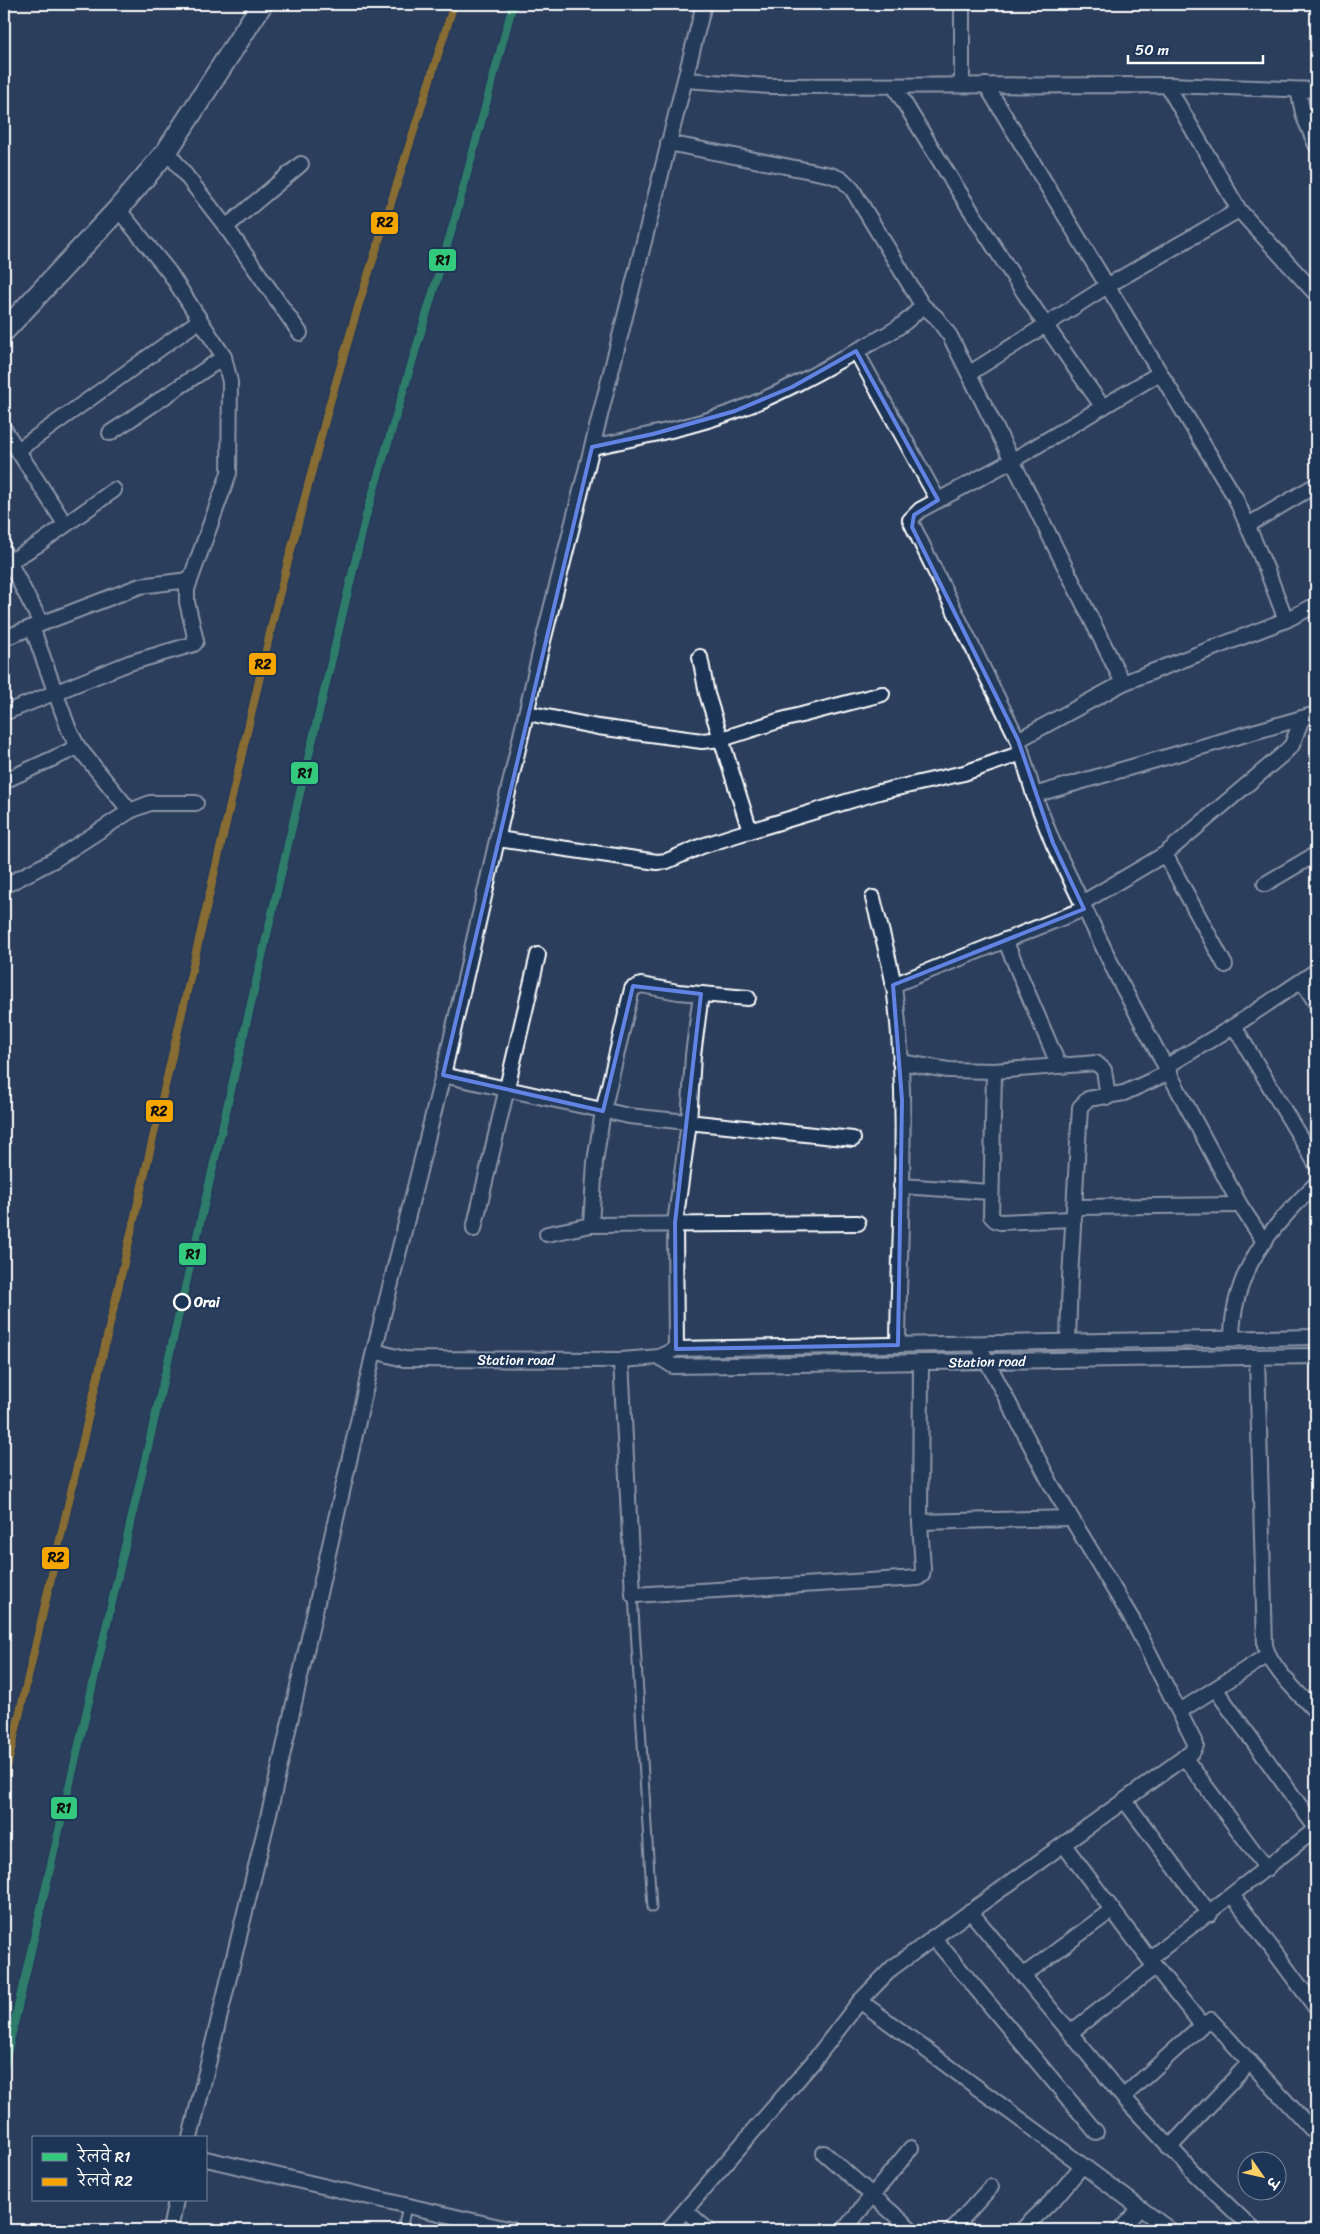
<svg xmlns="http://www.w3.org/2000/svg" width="1320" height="2234" viewBox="0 0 1320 2234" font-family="Sriracha,'Playpen Sans Deva',sans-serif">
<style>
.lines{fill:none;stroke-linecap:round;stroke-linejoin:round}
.lane-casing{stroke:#fff;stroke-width:11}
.street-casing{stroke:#fff;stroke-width:18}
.secondary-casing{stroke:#fff;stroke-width:24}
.lane{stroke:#1d3557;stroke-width:7}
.street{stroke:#1d3557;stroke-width:14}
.secondary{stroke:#1d3557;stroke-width:20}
.rail-1-casing{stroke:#1d3557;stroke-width:11}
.rail-2-casing{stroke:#1d3557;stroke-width:11}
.rail-1{stroke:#33ca7d;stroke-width:8}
.rail-2{stroke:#f7a600;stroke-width:8}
.marked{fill:none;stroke:#6183e4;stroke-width:4;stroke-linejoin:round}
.stop-dot{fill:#1d3557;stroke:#fff;stroke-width:2.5}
.labels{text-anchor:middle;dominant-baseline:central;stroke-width:4;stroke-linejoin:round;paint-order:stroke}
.stop-label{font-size:14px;font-weight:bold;fill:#fff;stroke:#1d3557;text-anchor:start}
.street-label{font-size:14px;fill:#fff;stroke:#1d3557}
.line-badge{stroke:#1d3557;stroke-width:2}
.pale-badge-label{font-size:14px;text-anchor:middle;font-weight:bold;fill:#111}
</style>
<rect width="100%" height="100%" fill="#2b3e5c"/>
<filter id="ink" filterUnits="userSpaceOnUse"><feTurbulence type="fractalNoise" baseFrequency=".02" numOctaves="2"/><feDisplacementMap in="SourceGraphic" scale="10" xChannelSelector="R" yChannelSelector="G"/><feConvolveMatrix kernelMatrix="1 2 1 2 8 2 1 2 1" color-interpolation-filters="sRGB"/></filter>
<g filter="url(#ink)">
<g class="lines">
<defs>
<g id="lane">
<polyline points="633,1595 652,1908"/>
<polyline points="402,2230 407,2206"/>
</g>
<g id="street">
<polyline points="686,80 769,86 1167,85 1316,90"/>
<polyline points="962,85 962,4"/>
<polyline points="986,85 1235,497 1266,568 1286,620"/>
<polyline points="1167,85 1239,210 1316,294"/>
<path d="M894 86C961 197 1027 302 1103 407"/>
<polyline points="1298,90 1304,117 1316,145"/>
<polyline points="668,143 831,175 843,180 852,189 922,305 936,317 950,336 1123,683"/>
<polyline points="167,151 226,227 300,333"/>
<polyline points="226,227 301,164"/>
<polyline points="856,351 938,500"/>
<polyline points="970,373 1107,286 1239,210"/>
<polyline points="1160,373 1013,460 920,510 910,520 1018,740 1034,795 1053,843 1119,980 1240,1205 1263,1240"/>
<polyline points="4,429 65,524"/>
<polyline points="110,433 224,357"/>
<path d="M592 447C640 437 689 428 735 411 778 395 818 373 858 350 880 338 907 326 922 305"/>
<polyline points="18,450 200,320"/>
<polyline points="1248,525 1316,485"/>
<polyline points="4,552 41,623"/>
<polyline points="9,562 39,544 114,490"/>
<polyline points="32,627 69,730 78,747 130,811"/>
<polyline points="4,638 140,586 189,580"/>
<polyline points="700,657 707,694 750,831"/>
<polyline points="4,713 129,663 194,644 196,641 187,602 187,589 229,473 230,382 224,357 169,272 118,209"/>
<polyline points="527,713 598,727 702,741 722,739 778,721 882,694"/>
<polyline points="1018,740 1123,683 1286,620 1316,605"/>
<polyline points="4,781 78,747"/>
<polyline points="1034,795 1316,714"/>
<polyline points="498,839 657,862 667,861 702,846 736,835 879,792 964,773 1022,753"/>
<polyline points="1165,854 1225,965"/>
<polyline points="1265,884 1316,854"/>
<polyline points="4,886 54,860 130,811 150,803 196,803"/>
<path d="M873 898C880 927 889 957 894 987 910 1105 899 1226 898 1345"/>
<polyline points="1082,903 1165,854 1282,755 1292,745 1302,718"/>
<polyline points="1005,940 1059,1066"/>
<polyline points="1302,981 1316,1003"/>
<polyline points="893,985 1084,909"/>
<polyline points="1234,1026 1316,1164"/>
<polyline points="900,1062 948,1070 994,1071 1096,1063 1104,1070 1108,1097"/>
<polyline points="1167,1066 1234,1026 1316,971"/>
<polyline points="994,1071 991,1216 995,1220 1000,1222 1074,1219"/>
<polyline points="443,1075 629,1116 853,1139"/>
<polyline points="901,1186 990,1192"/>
<polyline points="1075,1207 1240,1205"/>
<polyline points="591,1225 595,1162 603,1111 632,989 641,985 678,992 748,998"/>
<polyline points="474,1229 538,955"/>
<polyline points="547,1234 591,1225 858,1223"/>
<path d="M1232 1337C1233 1270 1270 1228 1316 1184"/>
<polyline points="1068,1340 1070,1278 1080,1107 1088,1099 1124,1093 1170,1072"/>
<polyline points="676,1349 675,1223 689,1123 693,1055 701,994"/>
<polyline points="374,1351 404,1359 621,1360 659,1357 676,1349 1316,1337"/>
<polyline points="659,1357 673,1366 1316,1356"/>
<path d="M1257 1357 1265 1646C1273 1671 1299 1693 1316 1712"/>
<polyline points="621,1360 633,1595 918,1578 922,1575 923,1569 920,1522 921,1362"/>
<polyline points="920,1522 1071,1518"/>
<polyline points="1216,1690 1316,1828"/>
<polyline points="1180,1711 1268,1655"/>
<polyline points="1184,1757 1267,1869"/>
<polyline points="1125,1801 1210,1914"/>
<polyline points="1064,1845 1149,1959 1202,2025"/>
<polyline points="1233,1896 1316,2008"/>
<polyline points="970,1911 1123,2097 1196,2175 1254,2230"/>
<polyline points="933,1937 1096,2132"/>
<polyline points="1149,1959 1316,1829"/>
<polyline points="1024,1975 1112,1910"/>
<polyline points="860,2001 1170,2230"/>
<polyline points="1071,2032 1155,1967"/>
<polyline points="1123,2097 1202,2025 1211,2020 1316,2134"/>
<polyline points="190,2138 271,1805 374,1351 443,1075 540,653 704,4"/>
<polyline points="1169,2148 1250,2062"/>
<polyline points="824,2153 912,2230"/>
<polyline points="206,2159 512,2230"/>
<polyline points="686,2211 708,2230"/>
<polyline points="170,2230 176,2200"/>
<polyline points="668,2230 813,2062 860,2001 892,1968 1193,1751 1196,1745 1133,1621 1052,1486 978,1344"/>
<polyline points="844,2230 911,2148"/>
<polyline points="952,2230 991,2187"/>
<polyline points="1022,2230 1056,2197 1082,2166"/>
<polyline points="1120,2230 1140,2208"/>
</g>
<polyline id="secondary" points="4,331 118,209 167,151 262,4"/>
</defs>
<use href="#lane" class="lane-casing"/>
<use href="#street" class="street-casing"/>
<use href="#secondary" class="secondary-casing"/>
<use href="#lane" class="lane"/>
<use href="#street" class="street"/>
<use href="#secondary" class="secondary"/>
<defs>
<polyline id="rail-1" points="4,2067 302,784 366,516 454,222 513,4"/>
<polyline id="rail-2" points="4,1781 276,607 329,406 358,307 454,4"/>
</defs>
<use href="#rail-1" class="rail-1-casing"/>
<use href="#rail-2" class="rail-2-casing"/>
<use href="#rail-1" class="rail-1"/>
<use href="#rail-2" class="rail-2"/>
</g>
</g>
<path d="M0 0H1320V2234H0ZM856 351 938 500 914 515 912 527 1018 740 1053 843 1084 909 893 985 902 1100 898 1345 676 1349 675 1223 701 994 633 986 603 1111 443 1075 592 447 653 434 735 411 792 387Z" fill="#2b3e5c" fill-opacity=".55" fill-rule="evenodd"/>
<path class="marked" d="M856 351 938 500 914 515 912 527 1018 740 1053 843 1084 909 893 985 902 1100 898 1345 676 1349 675 1223 701 994 633 986 603 1111 443 1075 592 447 653 434 735 411 792 387Z"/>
<circle class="stop-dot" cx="182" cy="1302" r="8"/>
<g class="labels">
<g class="stop-label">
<text x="194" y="1302">Orai</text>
</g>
<g class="street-label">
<text x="516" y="1360">Station road</text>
<text transform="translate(987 1362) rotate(-1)">Station road</text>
</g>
</g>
<g class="line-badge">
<rect x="370" y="211" width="29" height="24" rx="5" fill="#f7a600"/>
<rect x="428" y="248" width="29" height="24" rx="5" fill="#33ca7d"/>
<rect x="248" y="652" width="29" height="24" rx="5" fill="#f7a600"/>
<rect x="290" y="761" width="29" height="24" rx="5" fill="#33ca7d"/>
<rect x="145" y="1099" width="29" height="24" rx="5" fill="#f7a600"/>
<rect x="178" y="1242" width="29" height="24" rx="5" fill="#33ca7d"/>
<rect x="41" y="1546" width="29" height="24" rx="5" fill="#f7a600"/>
<rect x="50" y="1796" width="28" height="24" rx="5" fill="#33ca7d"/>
</g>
<g class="pale-badge-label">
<text x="385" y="227">R2</text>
<text x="443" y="265">R1</text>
<text x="263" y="669">R2</text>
<text x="305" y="778">R1</text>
<text x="159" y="1116">R2</text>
<text x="193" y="1259">R1</text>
<text x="56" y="1562">R2</text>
<text x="64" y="1813">R1</text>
</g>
<rect width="1320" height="2234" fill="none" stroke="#1d3557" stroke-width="20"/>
<rect x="10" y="10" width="1300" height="2214" fill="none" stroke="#fff" stroke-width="2" filter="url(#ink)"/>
<rect x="32" y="2136" width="175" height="65" fill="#1d3557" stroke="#77869a"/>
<rect x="42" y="2153" width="25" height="8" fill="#33ca7d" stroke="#77869a"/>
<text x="78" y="2162" font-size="15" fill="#ffffff">रेलवे R1</text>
<rect x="42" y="2178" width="25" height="8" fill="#f7a600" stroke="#77869a"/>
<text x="78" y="2186" font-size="15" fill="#ffffff">रेलवे R2</text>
<g transform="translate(1262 2176) rotate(124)"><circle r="24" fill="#1d3557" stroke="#77869a"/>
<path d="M0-4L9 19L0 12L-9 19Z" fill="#ffd166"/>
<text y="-8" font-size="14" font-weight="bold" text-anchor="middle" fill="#ffffff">उ</text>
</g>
<path d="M1128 55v8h135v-8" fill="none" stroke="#ffffff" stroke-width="2.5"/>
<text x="1135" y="55" font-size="15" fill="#ffffff" stroke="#1d3557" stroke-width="4" paint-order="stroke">50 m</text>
</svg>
